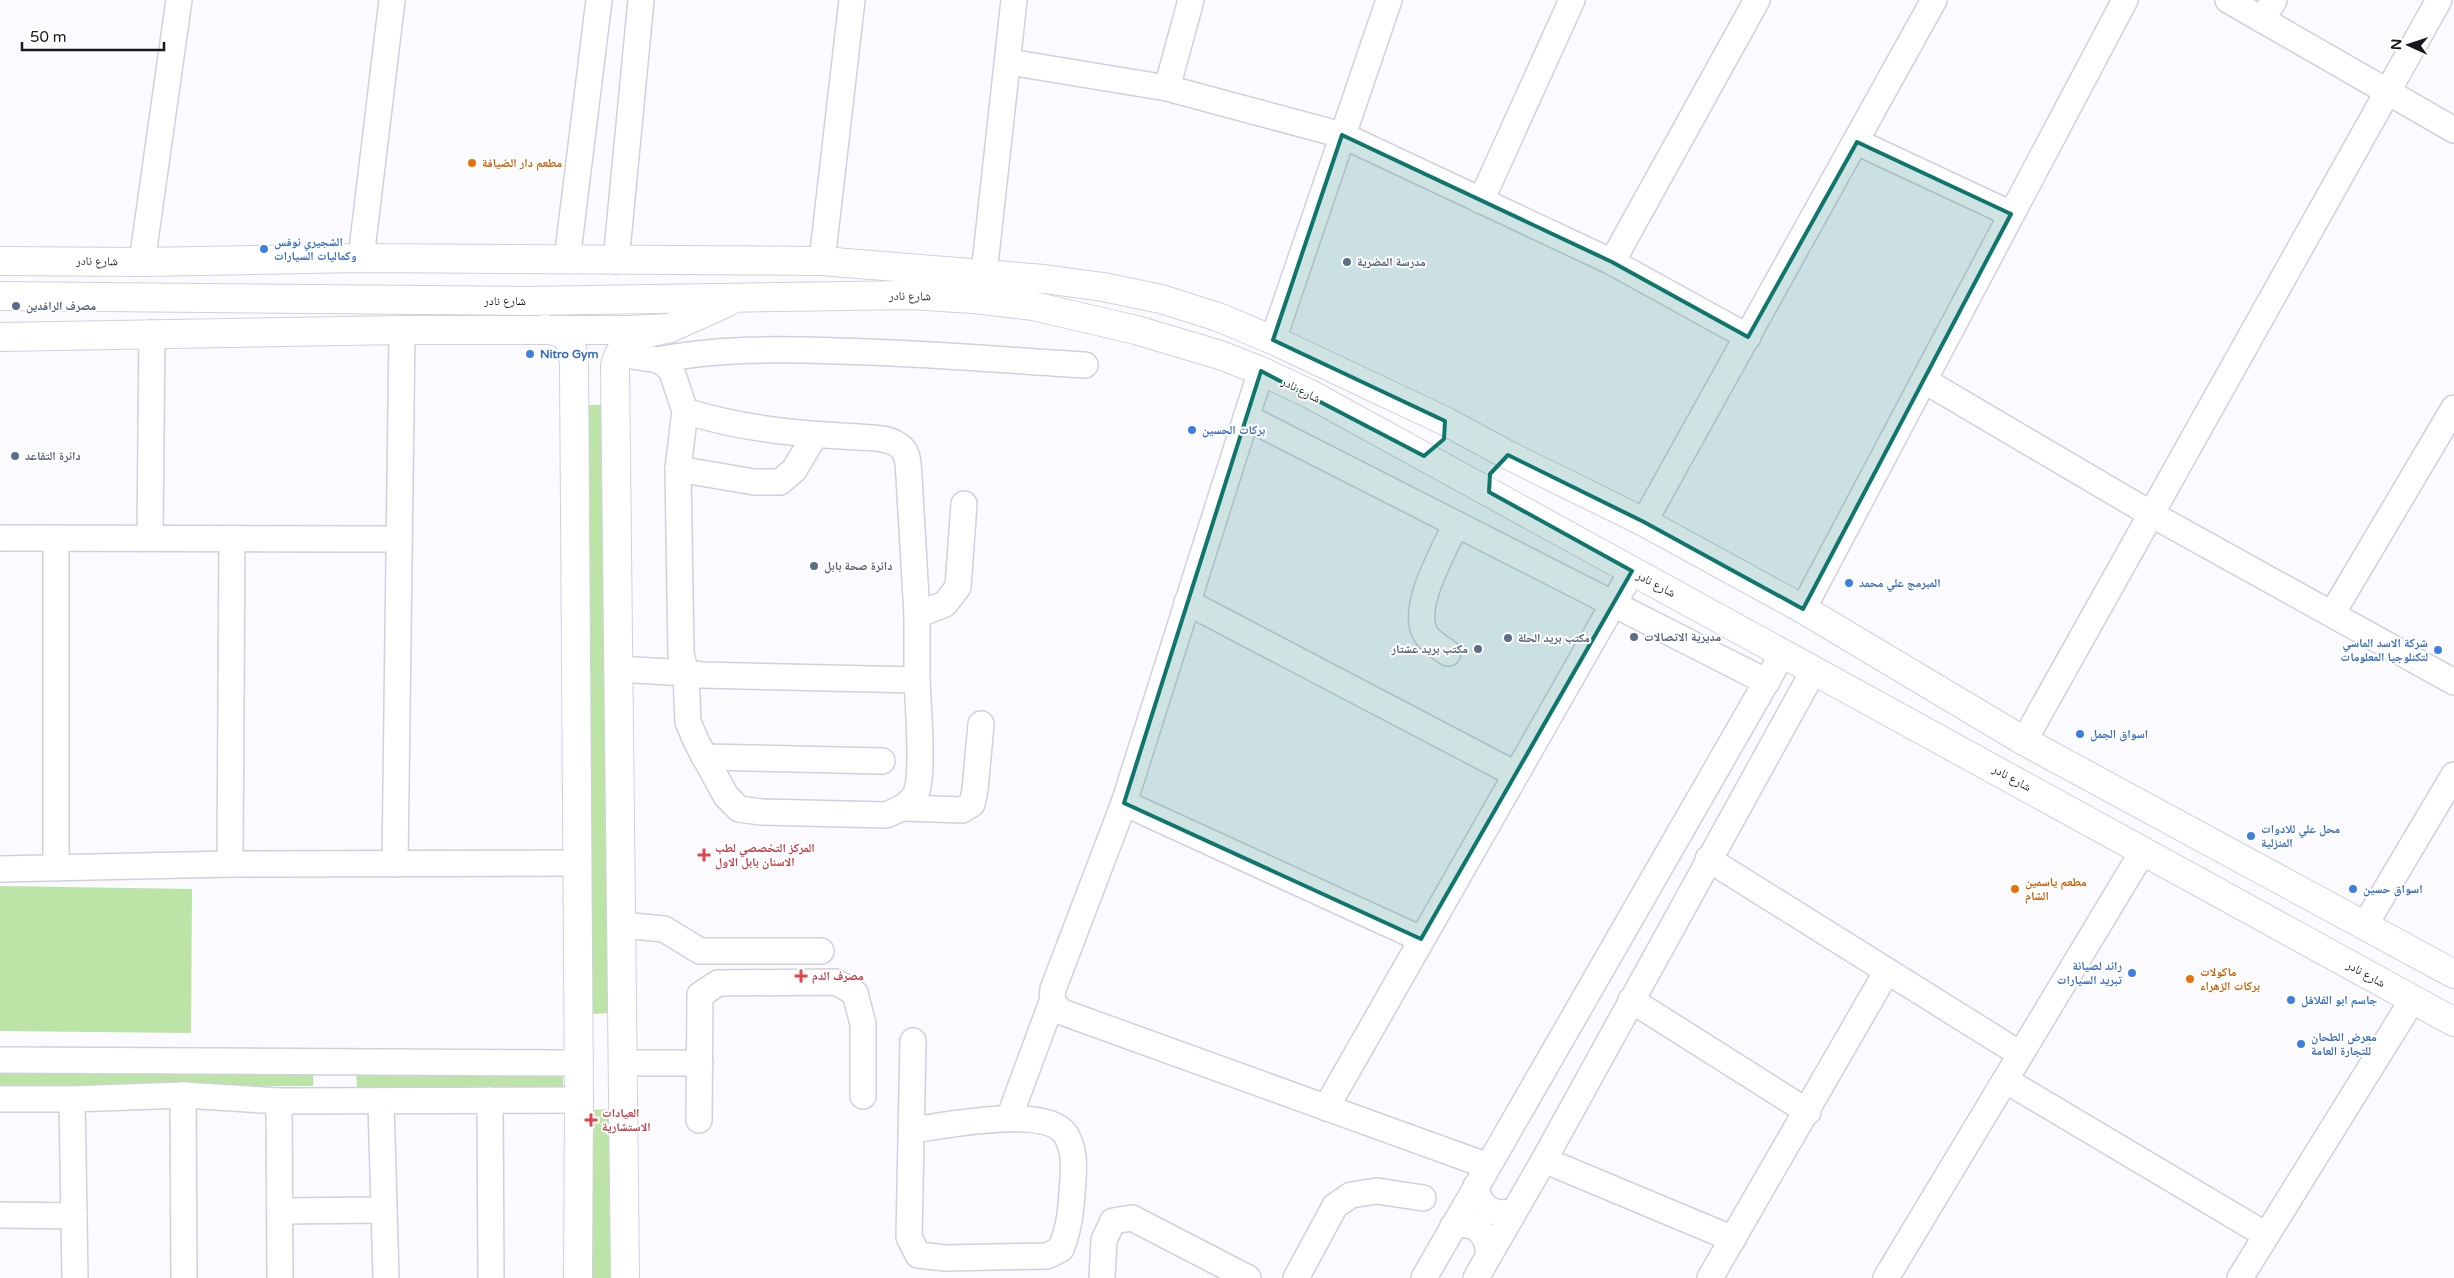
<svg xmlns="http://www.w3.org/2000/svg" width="2454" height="1278" viewBox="0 0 2454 1278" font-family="'Varela Round','Noto Naskh Arabic',sans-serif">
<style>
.green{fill:#bbe4a6}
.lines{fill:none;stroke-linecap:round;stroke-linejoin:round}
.minor-casing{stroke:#d1d0dd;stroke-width:28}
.major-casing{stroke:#d1d0dd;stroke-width:30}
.minor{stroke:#fff;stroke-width:25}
.major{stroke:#fff;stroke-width:28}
.marked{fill:#0f766e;fill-opacity:0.2;stroke:#0f766e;stroke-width:4;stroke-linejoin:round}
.food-dot{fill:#e8710a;stroke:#fff;stroke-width:2}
.shop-dot{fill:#3f7fe0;stroke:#fff;stroke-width:2}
.service-dot{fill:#5c6f8a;stroke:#fff;stroke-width:2}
.health-dot{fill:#e0444e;stroke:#fff;stroke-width:2}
.labels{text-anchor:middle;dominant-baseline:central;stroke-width:4;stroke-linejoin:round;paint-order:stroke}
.food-label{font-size:12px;font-weight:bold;fill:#c56008;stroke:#fff;text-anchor:start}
.shop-label{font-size:12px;font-weight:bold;fill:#366cbe;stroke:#fff;text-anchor:start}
.street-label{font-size:12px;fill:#18181c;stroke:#fff}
.service-label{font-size:12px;font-weight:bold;fill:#4e5e75;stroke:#fff;text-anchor:start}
.health-label{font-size:12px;font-weight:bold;fill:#be3a42;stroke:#fff;text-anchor:start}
</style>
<rect width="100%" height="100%" fill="#fafaff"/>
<g class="green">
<polygon points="589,405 610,405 611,1013 590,1014"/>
<polygon points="0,886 192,889 191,1033 0,1031"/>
<polygon points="0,1068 313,1069 313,1086 0,1086"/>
<polygon points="356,1070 563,1070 563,1090 357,1090"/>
<polygon points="610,1109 610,1278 591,1278 592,1110"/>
</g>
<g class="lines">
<defs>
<g id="minor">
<polyline points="2228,0 2454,130"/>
<polyline points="2262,20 2274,0"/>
<polyline points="1009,62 1167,88 1342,135 1612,262 1748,337"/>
<polyline points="1167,88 1191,0"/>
<polyline points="1857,142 2011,214"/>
<polyline points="1481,201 1572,0"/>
<polyline points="361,258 392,0"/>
<polyline points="567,260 599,0"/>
<polyline points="616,261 641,0"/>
<polyline points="822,261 852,0"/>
<polyline points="142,262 179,0"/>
<polyline points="1612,262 1757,0"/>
<polyline points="984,274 1014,0"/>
<polyline points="1273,340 1389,0"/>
<path d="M618 354 658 360 666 365 672 372 685 411 678 469 681 654 686 673 702 675 917 680V615L909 477C908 467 909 455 902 448 891 437 872 438 858 437 798 434 742 429 685 411"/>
<path d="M658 360C718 348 778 349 839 351 921 353 1003 360 1085 365"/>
<polyline points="1925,381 2151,514 2454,682"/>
<polyline points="1246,417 1767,682"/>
<polyline points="678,469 754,482 780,482 794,470 815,435"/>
<polyline points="1644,522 1934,0"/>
<polyline points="0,538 398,539"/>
<polyline points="150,538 152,333"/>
<polyline points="1187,602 1515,774"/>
<polyline points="1803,609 2125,0"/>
<polyline points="2332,614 2454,408"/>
<polyline points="917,615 945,604 958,587 964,504"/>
<path d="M1448 653C1441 648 1429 641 1425 633 1411 606 1444 551 1456 524"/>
<path d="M618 669 686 673 688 722 696 741 726 796 739 809 761 812 886 815C898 810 910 806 916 793 924 775 918 704 917 680"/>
<polyline points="2024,741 2439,0"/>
<polyline points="704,757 882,761"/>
<polyline points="1124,803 1421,939"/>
<polyline points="905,808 962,810 972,804 975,790 981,724"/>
<polyline points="1708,859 2020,1054"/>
<polyline points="230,864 232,539"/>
<polyline points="395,864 402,330"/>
<polyline points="56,868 56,538"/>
<polyline points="0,869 230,864 576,863"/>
<polyline points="621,925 664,929 700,951 821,951"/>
<polyline points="2365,925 2454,775"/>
<polyline points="1631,1000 1808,1112"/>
<polyline points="1052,1002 1062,1012 1488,1166"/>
<polyline points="0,1060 579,1063"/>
<polyline points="622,1063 700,1063"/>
<polyline points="2005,1080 2266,1235"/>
<polyline points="183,1095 184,1278"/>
<polyline points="0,1099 72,1099 183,1095 279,1101 579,1100"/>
<polyline points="72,1099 75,1278"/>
<polyline points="490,1100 491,1278"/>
<polyline points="279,1101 280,1278"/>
<polyline points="381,1101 386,1278"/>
<polyline points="1326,1108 1632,571"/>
<polyline points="1009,1118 1052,1002 1053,989 1124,803 1261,371"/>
<polyline points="699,1120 700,995 718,983 836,982 855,993 863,1024 863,1096"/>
<path d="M912 1130C944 1126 1047 1104 1066 1135 1074 1149 1074 1163 1073 1179 1071 1206 1071 1223 1061 1249L1047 1256 945 1258 918 1255 909 1237 913 1041"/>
<polyline points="1544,1160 1733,1239"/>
<path d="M1476 1186C1479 1207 1493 1217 1514 1211"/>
<polyline points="280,1211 384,1210"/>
<polyline points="0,1215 74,1216"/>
<path d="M1453 1226C1477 1221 1487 1233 1489 1255"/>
<polyline points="1102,1278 1104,1240 1113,1221 1132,1218 1248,1278"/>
<polyline points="1296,1278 1335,1206 1351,1195 1377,1191 1423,1198"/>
<polyline points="1424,1278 1783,653"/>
<polyline points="1476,1278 1544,1160 1814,670"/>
<polyline points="1710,1278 1887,971"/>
<polyline points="1886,1278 2143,851"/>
<polyline points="2240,1278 2413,999"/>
</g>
<g id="major">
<polyline points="0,261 142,262 361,258 822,261 1044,279 1103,287 1161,299 1218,317 1273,340 1445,421 1508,455 1644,522 1803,609 2024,741 2454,974"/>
<polyline points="0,296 525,301 912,295 973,299 1033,306 1136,330 1220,355 1261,371 1310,394 2454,1022"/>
<path d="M545 329C570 333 572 341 574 366L579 1100 578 1278"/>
<polyline points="0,337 402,330 631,330 670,328 728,302"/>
<path d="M625 1278 615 365C624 335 642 334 670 328"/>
</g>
</defs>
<use href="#minor" class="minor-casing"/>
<use href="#major" class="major-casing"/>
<use href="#minor" class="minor"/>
<use href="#major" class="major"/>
</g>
<path class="marked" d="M1342 135 1612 262 1748 337 1857 142 2011 214 1803 609 1644 522 1508 455 1490 474 1489 492 1632 571 1421 939 1124 803 1261 371 1424 456 1444 439 1445 421 1273 340Z"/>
<g class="food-dot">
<circle cx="472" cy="163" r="5"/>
<circle cx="2015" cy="889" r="5"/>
<circle cx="2190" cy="979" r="5"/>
</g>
<g class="shop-dot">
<circle cx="264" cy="249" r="5"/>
<circle cx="530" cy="354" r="5"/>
<circle cx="1192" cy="430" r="5"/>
<circle cx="1849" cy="583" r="5"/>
<circle cx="2438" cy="650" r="5"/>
<circle cx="2080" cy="734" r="5"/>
<circle cx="2251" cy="836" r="5"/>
<circle cx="2353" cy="889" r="5"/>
<circle cx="2132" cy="973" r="5"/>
<circle cx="2291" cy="1000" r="5"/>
<circle cx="2301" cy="1044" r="5"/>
</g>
<g class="service-dot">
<circle cx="1347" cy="262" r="5"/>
<circle cx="16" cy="306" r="5"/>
<circle cx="15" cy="456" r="5"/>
<circle cx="814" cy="566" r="5"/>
<circle cx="1634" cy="637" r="5"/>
<circle cx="1508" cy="638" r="5"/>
<circle cx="1478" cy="649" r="5"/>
</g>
<g class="health-dot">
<path d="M701.5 847.5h5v5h5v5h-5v5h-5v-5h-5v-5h5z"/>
<path d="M798.5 968.5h5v5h5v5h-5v5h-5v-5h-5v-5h5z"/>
<path d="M588.5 1112.5h5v5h5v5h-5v5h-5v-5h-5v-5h5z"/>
</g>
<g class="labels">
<g class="food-label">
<text x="482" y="163">مطعم دار الضيافة</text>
<text x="2025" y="882">مطعم ياسمين<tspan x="2025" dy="14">الشام</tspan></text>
<text x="2200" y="972">ماكولات<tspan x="2200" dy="14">بركات الزهراء</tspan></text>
</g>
<g class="shop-label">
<text x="274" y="242">الشجيري نوفس<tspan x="274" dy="14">وكماليات السيارات</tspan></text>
<text x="540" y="354">Nitro Gym</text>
<text x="1202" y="430">بركات الحسين</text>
<text x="1859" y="583">المبرمج علي محمد</text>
<text x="2428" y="643" text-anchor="end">شركة الاسد الماسي<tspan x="2428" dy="14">لتكنلوجيا المعلومات</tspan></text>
<text x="2090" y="734">اسواق الجمل</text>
<text x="2261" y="829">محل علي للادوات<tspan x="2261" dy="14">المنزلية</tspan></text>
<text x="2363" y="889">اسواق حسين</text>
<text x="2122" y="966" text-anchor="end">رائد لصيانة<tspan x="2122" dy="14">تبريد السيارات</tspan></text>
<text x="2301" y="1000">جاسم ابو الفلافل</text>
<text x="2311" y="1037">معرض الطحان<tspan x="2311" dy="14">للتجارة العامة</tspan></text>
</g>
<g class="street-label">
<text transform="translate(97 261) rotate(1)">شارع نادر</text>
<text transform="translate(910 296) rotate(1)">شارع نادر</text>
<text x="505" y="301">شارع نادر</text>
<text transform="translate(1301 390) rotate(27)">شارع نادر</text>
<text transform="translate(1656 584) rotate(28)">شارع نادر</text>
<text transform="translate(2012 778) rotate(29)">شارع نادر</text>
<text transform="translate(2366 974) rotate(29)">شارع نادر</text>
</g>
<g class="service-label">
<text x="1357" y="262">مدرسة المضرية</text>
<text x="26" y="306">مصرف الرافدين</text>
<text x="25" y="456">دائرة التقاعد</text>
<text x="824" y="566">دائرة صحة بابل</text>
<text x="1644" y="637">مديرية الاتصالات</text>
<text x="1518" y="638">مكتب بريد الحلة</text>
<text x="1468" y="649" text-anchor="end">مكتب بريد عشتار</text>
</g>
<g class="health-label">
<text x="715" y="848">المركز التخصصي لطب<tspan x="715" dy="14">الاسنان بابل الاول</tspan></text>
<text x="812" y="976">مصرف الدم</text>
<text x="602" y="1113">العيادات<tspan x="602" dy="14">الاستشارية</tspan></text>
</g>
</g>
<g transform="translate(2409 45) rotate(273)" stroke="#ffffff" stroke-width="4" paint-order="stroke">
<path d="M0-4L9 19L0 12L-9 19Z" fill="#18181c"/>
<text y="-8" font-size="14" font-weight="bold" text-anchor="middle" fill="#18181c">N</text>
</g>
<path d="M22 42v8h142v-8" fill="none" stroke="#18181c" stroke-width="2.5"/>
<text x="30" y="42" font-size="15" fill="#18181c" stroke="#ffffff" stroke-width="4" paint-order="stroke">50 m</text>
</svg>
